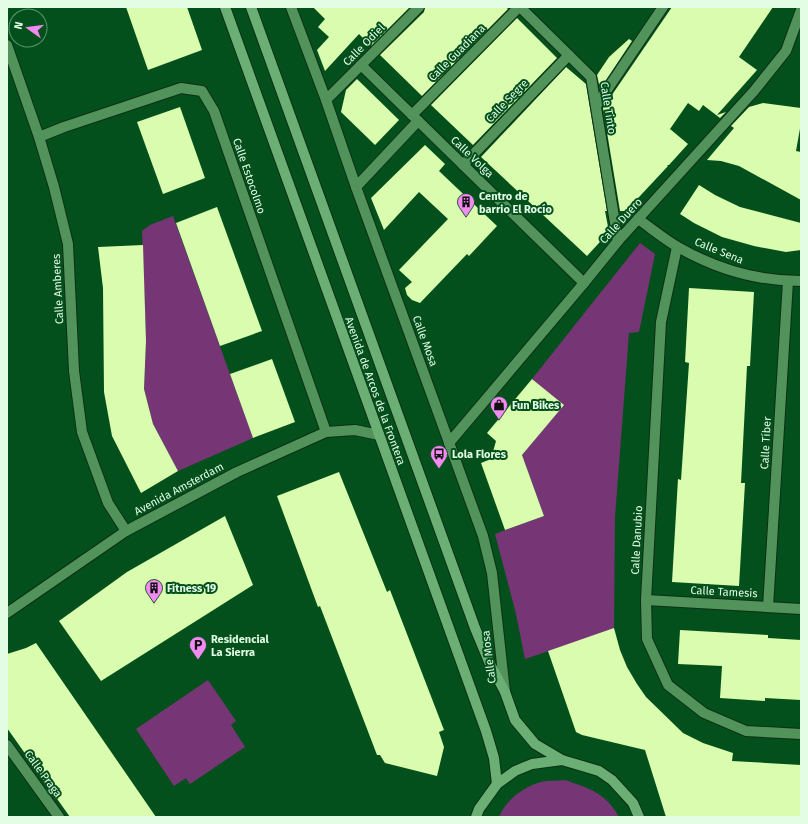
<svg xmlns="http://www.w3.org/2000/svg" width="808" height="824" viewBox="0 0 808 824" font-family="'Fira Sans',sans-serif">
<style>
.green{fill:#763575}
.building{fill:#d9fcae}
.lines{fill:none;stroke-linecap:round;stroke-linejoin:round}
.minor-casing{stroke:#0d3014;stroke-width:12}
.major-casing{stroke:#0d3014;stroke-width:12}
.minor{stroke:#52935c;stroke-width:10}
.major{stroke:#6baf75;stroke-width:10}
.labels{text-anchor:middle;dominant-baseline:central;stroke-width:4;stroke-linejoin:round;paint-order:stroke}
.street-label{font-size:11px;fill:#e3fde5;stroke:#04501c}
.poi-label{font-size:11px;font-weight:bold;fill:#e3fde5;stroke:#04501c;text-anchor:start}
</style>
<rect width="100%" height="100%" fill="#04501c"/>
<g class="green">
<polygon points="173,216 253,438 178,471 153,424 144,389 146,341 142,231 150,225"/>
<polygon points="640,243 655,254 639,332 629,333 615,517 614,629 525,659 516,614 495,534 544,516 522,455 563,405 532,379"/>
<polygon points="208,680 236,721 231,725 245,747 190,784 186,778 174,786 136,729"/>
<path d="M565 780C590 789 605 792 619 817H499C506 800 523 787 541 782 548 780 557 781 565 780Z"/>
</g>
<g class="building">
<polygon points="126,7 187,7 202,50 148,70"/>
<polygon points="313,7 410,7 371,46 359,34 325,71 317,50 329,37 318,27 325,19"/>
<polygon points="425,7 506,7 508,9 422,96 380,55 424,12"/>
<polygon points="672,7 773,7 739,57 757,70 717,115 726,112 720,118 703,105 699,111 688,103 670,129 688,144 669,165 667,165 668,166 626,211 620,211 603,108"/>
<polygon points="517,18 557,58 473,145 431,105"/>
<polygon points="629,39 632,41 600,89 597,75 609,57"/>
<polygon points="566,67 586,84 607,211 605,211 609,232 587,256 481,157"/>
<polygon points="357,79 399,120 375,145 341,112 346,90"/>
<polygon points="763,103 801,108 801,123 796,151 801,152 801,200 739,166 721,161 707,160 734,128 731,126 749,107"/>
<polygon points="180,107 205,178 163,194 137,122"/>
<polygon points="425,145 445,164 439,171 497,226 469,256 467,254 420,303 412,300 407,295 405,288 412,282 399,270 448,219 419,192 384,230 371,198"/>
<polygon points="699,185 715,195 740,207 801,223 801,250 786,252 754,246 722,237 694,223 680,214"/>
<polygon points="217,207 262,331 220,346 176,223"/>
<polygon points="143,245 146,341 144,389 153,424 178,471 141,493 112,436 104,392 103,288 98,247"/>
<polygon points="689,288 754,292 750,366 747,366 741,483 745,483 739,586 672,582 678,479 681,480 689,363 685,362"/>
<polygon points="272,359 295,422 253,438 230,374"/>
<polygon points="532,379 564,405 522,455 544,516 505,530 481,463 491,459 496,441 487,433"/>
<polygon points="339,472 387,592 390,590 444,730 439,732 444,747 437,776 385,763 380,755 377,755 320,606 318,607 277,496"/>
<polygon points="225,516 253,585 101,681 59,621 127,572"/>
<polygon points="614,628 620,650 627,667 637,684 646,697 683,733 703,743 733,753 732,761 801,765 801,817 666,817 645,750 582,735 576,732 548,651"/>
<polygon points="680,630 768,635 768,638 801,640 801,700 765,698 765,701 720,698 722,666 678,664"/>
<polygon points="36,643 156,817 70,817 7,728 7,654 26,648"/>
</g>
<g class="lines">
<defs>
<g id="minor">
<polyline points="291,7 326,100 356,187 483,536 492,573 505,692"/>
<polyline points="520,7 591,77 618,241"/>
<polyline points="7,45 39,137 54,187 68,244 74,371 82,432 108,503 126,531"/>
<polyline points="361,65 584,283"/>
<polyline points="326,100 419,7"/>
<polyline points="596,106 663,7"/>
<polyline points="412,115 519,7"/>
<polyline points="39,137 64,127 181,88 202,91 214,111 326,432"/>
<polyline points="463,165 569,55"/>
<polyline points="356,187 418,121"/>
<path d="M638 219C651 228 664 239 678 247 716 269 758 281 801 281"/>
<polyline points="677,247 661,322 646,600 647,639 668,685 704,713 746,731 801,734"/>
<polyline points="449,443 584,283 618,241 754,91 786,51 801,10"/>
<polyline points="646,600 801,609"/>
<polyline points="768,607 788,281"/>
<polyline points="7,613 126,531 237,472 326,432 355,430 379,435"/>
<polyline points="7,745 59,817"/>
</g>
<g id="major">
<polyline points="225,7 486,731 494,758 497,784"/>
<polyline points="251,7 475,628 490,664 505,692 515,720 535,744 562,760"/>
<polyline points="476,817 479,809 497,784 515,771 532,764 562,760 599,771 612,780 633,803 639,817"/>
</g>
</defs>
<use href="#minor" class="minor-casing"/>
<use href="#major" class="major-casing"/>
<use href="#minor" class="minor"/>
<use href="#major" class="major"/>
</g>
<defs>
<symbol id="building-pin" viewBox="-11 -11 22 30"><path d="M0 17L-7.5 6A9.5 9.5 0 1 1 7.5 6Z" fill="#f38af1" stroke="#04501c"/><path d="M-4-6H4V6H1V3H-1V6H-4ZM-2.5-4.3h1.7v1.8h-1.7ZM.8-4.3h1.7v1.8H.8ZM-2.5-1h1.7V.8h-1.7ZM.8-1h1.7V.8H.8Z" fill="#111"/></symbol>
<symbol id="shop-pin" viewBox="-11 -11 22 30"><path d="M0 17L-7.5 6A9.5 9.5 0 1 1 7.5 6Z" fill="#f38af1" stroke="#04501c"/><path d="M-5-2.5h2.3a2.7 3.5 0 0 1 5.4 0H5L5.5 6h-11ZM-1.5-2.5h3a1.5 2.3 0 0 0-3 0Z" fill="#111"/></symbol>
<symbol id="bus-pin" viewBox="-11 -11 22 30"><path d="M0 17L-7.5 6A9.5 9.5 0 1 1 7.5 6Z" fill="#f38af1" stroke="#04501c"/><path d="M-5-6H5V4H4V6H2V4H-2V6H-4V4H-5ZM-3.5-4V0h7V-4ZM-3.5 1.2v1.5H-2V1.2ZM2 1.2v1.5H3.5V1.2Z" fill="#111"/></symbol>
<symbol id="parking-pin" viewBox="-11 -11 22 30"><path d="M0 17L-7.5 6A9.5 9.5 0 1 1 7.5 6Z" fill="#f38af1" stroke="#04501c"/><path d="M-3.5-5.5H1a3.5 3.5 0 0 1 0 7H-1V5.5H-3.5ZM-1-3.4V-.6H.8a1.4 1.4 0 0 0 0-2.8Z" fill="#111"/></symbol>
</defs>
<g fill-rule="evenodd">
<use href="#building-pin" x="456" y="192" width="20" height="27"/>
<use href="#shop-pin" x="489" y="395" width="20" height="27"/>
<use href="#bus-pin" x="429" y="444" width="20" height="27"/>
<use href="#building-pin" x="144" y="578" width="20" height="27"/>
<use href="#parking-pin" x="188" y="635" width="20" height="27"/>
</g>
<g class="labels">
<g class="street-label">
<text transform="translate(364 45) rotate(-45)">Calle Odiel</text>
<text transform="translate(457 53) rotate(-45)">Calle Guadiana</text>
<text transform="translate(507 101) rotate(-46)">Calle Segre</text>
<text transform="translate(608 108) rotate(81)">Calle Tinto</text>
<text transform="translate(472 157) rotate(44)">Calle Volga</text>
<text transform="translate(249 176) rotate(71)">Calle Estocolmo</text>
<text transform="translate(621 221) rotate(-48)">Calle Duero</text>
<text transform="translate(719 251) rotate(22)">Calle Sena</text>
<text transform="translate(58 289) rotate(-93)">Calle Amberes</text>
<text transform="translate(425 341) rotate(70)">Calle Mosa</text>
<text transform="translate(375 391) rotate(70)">Avenida de Arcos de la Frontera</text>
<text transform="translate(766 443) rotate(-87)">Calle Tíber</text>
<text transform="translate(179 489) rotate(-28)">Avenida Amsterdam</text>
<text transform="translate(637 540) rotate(-87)">Calle Danubio</text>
<text transform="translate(724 592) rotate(3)">Calle Tamesis</text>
<text transform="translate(489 657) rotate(-97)">Calle Mosa</text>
<text transform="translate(43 774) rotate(54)">Calle Praga</text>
</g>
<g class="poi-label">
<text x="479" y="196">Centro de<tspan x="479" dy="13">barrio El Rocío</tspan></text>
<text x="512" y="405">Fun Bikes</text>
<text x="452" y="454">Lola Flores</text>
<text x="167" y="588">Fitness 19</text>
<text x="211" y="639">Residencial<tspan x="211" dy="13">La Sierra</tspan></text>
</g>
</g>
<rect width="808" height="824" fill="none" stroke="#e3fde5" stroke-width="16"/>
<g transform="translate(28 28) rotate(284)"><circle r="19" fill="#04501c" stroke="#5d956c"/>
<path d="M0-3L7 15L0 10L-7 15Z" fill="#f38af1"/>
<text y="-6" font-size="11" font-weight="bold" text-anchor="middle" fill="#e3fde5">N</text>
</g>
</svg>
